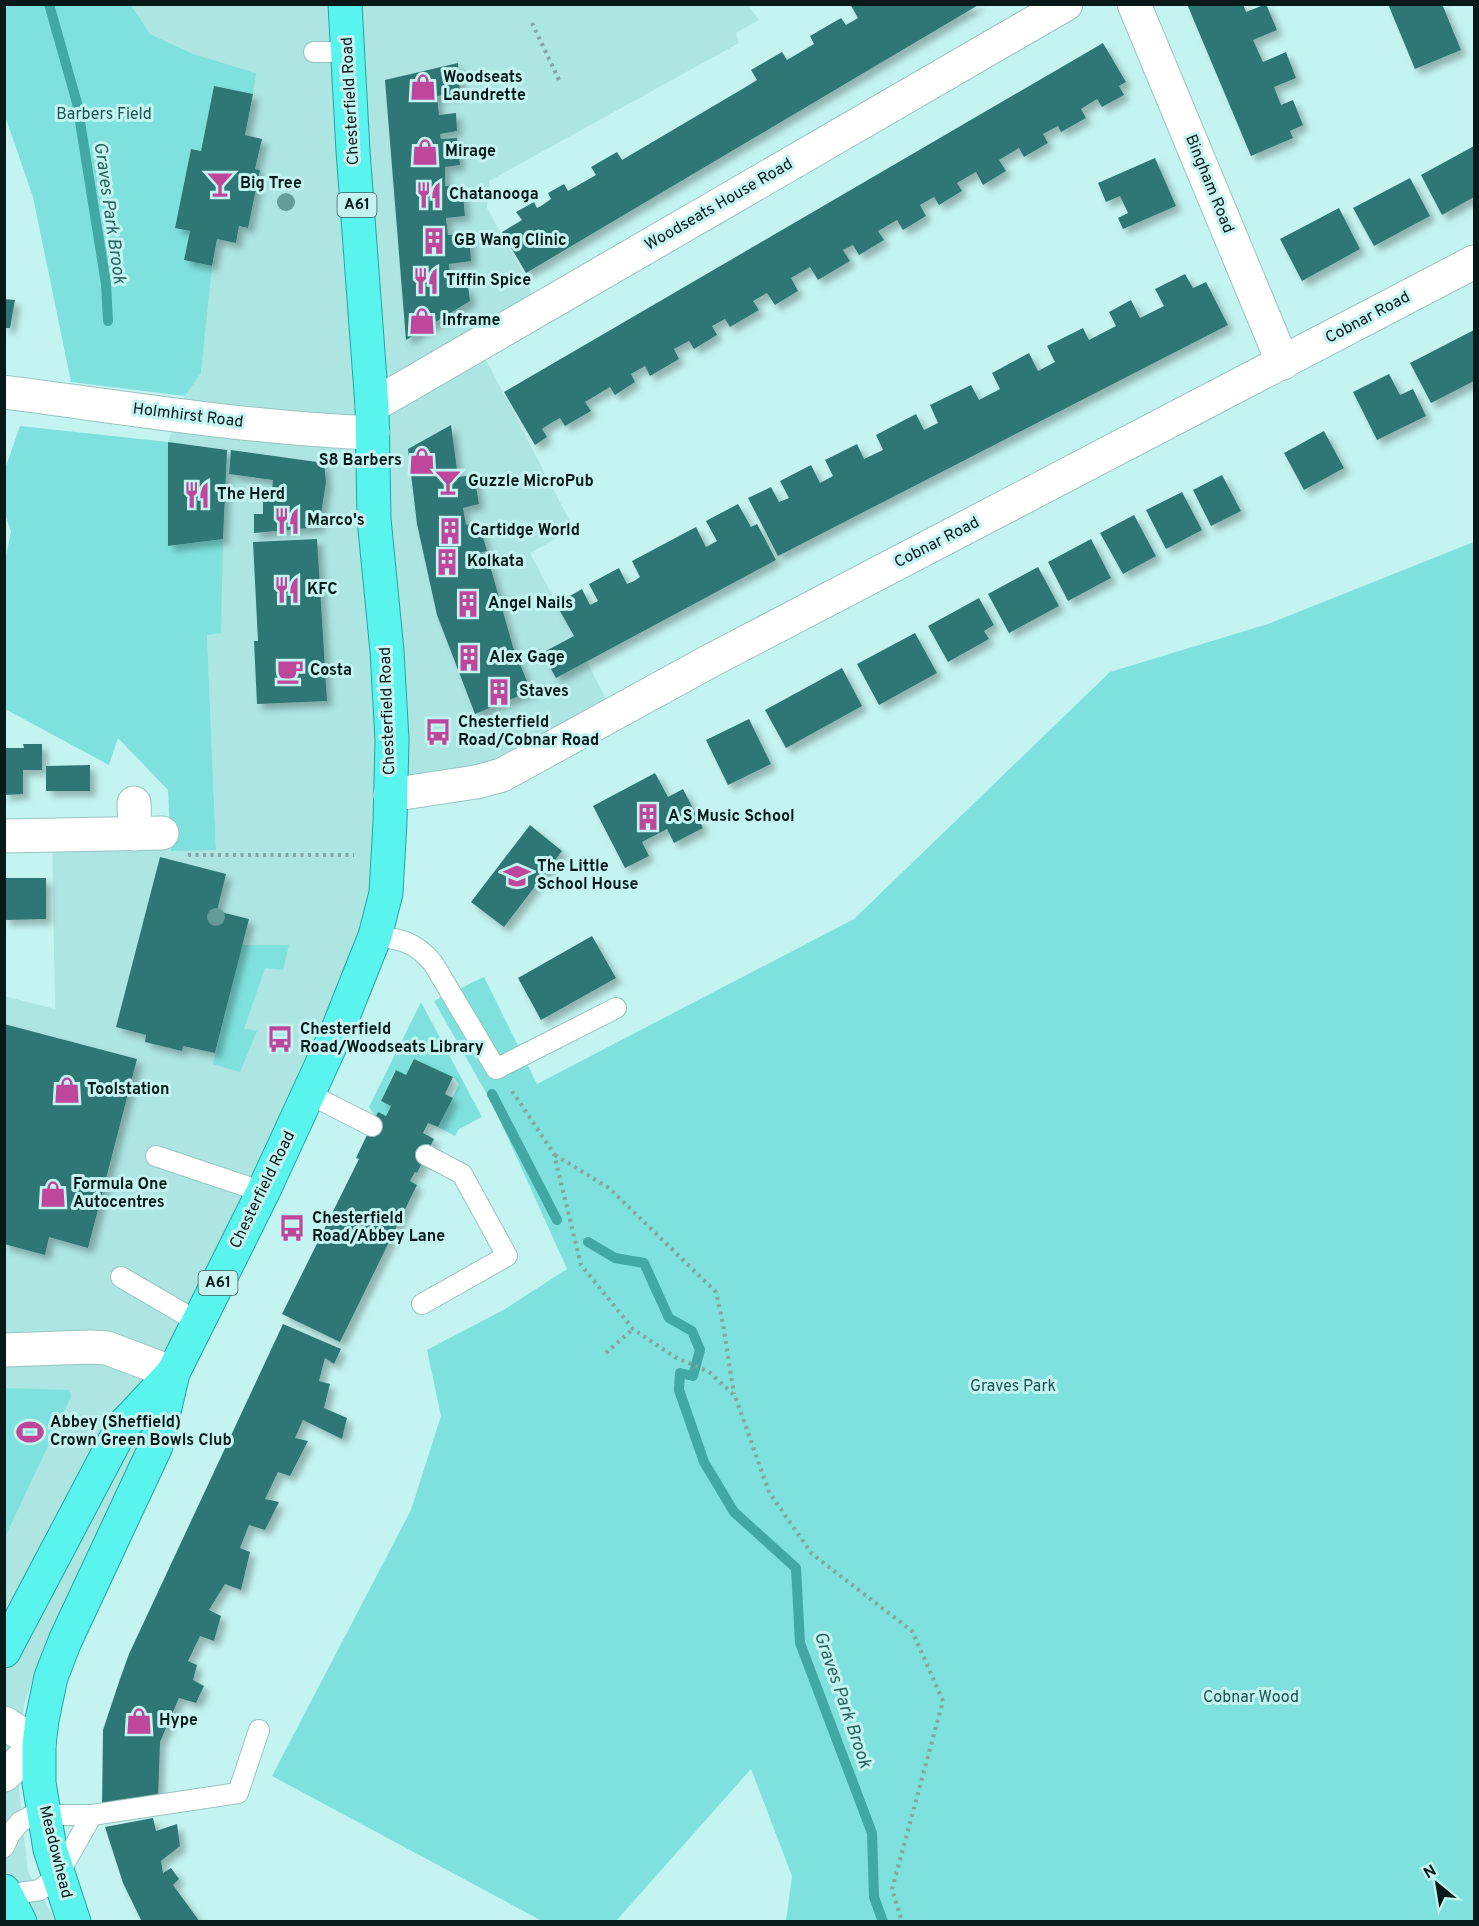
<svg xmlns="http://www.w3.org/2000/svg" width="1479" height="1926" viewBox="0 0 1479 1926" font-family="Overpass,sans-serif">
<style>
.built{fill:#ade5e3}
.green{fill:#7ee1dd}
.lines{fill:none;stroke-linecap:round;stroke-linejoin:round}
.stream{stroke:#41a8a4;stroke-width:10}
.building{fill:#2f7774;filter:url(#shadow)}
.service-casing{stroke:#96c4c1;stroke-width:22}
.minor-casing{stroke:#96c4c1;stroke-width:35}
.secondary-casing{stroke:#96c4c1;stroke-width:35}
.trunk-casing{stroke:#22a5a2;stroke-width:35}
.path{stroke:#81a6a4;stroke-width:4;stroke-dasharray:3 4.5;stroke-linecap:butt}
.service{stroke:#fff;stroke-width:20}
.minor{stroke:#fff;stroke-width:33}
.secondary{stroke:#fff;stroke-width:33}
.trunk{stroke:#5af4ef;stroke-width:33}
.tree{fill:#659b99}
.labels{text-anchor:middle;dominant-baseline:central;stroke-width:6;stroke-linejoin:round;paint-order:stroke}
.shield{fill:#c4f4f1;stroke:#405b5a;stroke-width:1.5}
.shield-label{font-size:15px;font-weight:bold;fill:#071919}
.poi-label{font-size:16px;font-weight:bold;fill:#071919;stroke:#c4f4f1;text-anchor:start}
.street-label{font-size:16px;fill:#071919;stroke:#c4f4f1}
.park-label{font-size:16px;fill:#185351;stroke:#c4f4f1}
.water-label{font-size:18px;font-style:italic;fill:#29625f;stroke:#c4f4f1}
</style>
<defs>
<filter id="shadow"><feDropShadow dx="5.5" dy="5.5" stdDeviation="3" flood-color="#0004"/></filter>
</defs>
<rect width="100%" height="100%" fill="#c4f4f1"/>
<polygon class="built" points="131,5 748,5 759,20 736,33 739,43 489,181 487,208 529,284 538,329 485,358 574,529 530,553 614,714 502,775 390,795 390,822 338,1029 51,1633 24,1704 19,1787 28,1872 56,1921 5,1921 4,996 55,1009 52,836 216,850 207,635 223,540 168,546 168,442 185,396 201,373 211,266 184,260 175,228 191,149 201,151 193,54 150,34"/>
<g class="green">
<polygon points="4,5 131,5 150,34 193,54 256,73 253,94 214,86 201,151 191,149 175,228 190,231 184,260 212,266 201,373 185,396 71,382 33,197 5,116"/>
<polygon points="20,426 168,442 168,546 223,539 221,633 207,635 216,850 171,851 168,790 118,738 109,765 5,709 4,566 11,531 5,514 5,469"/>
<polygon points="1474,542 1474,1921 786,1921 792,1876 751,1769 616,1921 542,1921 272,1776 411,1510 441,1416 427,1350 505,1309 567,1269 493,1105 434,1001 484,977 537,1084 854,919 1110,672 1268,624"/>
<polygon points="242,945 289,945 283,970 265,968 244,1029 257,1031 240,1072 213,1064"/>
<polygon points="421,1002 482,1117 459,1129 455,1136 438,1127 459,1084 453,1077 414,1059 406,1075 395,1071 381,1101 391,1106 386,1116 376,1117 369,1107"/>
<polygon points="5,1388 69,1390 71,1397 5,1537"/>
</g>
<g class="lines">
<g class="stream">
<polyline points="49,4 77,103 106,284 108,321"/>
<polyline points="492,1094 557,1220"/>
<polyline points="588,1242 615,1258 644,1263 669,1318 692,1331 700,1350 693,1376 680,1373 679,1390 704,1462 734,1512 796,1568 800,1643 872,1833 874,1897 883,1922"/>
</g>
</g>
<g class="building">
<polygon points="850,4 980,4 526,273 502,232 522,220 516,212 534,202 537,208 541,206 551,199 548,193 564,184 568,191 596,175 591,167 617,152 622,160 744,88 757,80 751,70 782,52 787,60 814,44 810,36 841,18 846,25 858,18"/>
<polygon points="1187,4 1243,4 1246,12 1266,4 1277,30 1253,40 1263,62 1286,52 1296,78 1274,87 1281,105 1293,100 1303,125 1290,131 1293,138 1251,156"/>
<polygon points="1388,4 1442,4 1461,50 1415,69"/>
<polygon points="1103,43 1126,82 1119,86 1124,95 1102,107 1097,99 1081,109 1086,118 1061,132 1058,126 1043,134 1048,143 1024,157 1019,148 999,160 1006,171 983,185 976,172 957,183 962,191 939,205 934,197 920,205 926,216 903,230 897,220 878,231 884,240 859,255 853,245 843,250 850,261 818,280 810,267 791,278 798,291 775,305 767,293 753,301 759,310 730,327 725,319 712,326 717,335 694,349 689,341 674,349 679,359 650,376 645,366 631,374 635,382 615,395 610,387 585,402 591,411 565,426 560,418 551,423 542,429 547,437 535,445 504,392"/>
<polygon points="458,63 460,94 437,96 439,115 456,113 457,131 440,134 441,139 457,138 460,165 445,167 445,186 462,185 465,216 446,218 448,235 469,233 471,261 449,264 451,288 468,286 470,301 406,340 385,80"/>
<polygon points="214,86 253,94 245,135 262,139 255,169 260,170 248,228 239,226 236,243 217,239 212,266 184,260 190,231 175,228 191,149 201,151"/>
<polygon points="1474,146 1474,197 1442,215 1421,175"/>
<polygon points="1155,158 1176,206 1123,229 1118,218 1128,213 1120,196 1106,202 1098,183"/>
<polygon points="1410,178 1430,216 1374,246 1353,208"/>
<polygon points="1339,208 1360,249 1302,281 1280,239"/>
<polygon points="1185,274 1193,288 1206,282 1228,325 778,556 748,498 771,487 779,502 789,498 780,481 811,465 820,483 833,476 825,460 857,444 864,459 883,450 876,435 916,414 924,430 938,423 930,405 971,385 979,400 1000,389 992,373 1029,353 1038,371 1055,362 1047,346 1083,328 1089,340 1114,327 1116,326 1109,312 1131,300 1140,318 1164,306 1155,289"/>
<polygon points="4,299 15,300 10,328 4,328"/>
<polygon points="1474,330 1474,381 1431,403 1410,363"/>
<polygon points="1389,374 1400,395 1413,389 1426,416 1377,440 1353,392"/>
<polygon points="451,425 458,477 474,475 479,504 463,508 466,525 478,521 487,551 466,556 470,568 489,562 513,647 531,691 475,714 437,615 417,524 408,449"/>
<polygon points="1324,431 1344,468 1304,490 1284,453"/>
<polygon points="168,442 227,450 223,539 168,546"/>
<polygon points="231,450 324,463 326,482 319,527 254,533 254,514 263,514 263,501 271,500 273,480 229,474"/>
<polygon points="1222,475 1241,511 1211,526 1193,490"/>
<polygon points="1182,492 1202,530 1166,549 1146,510"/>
<polygon points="738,504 751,527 757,524 776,560 556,678 542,653 574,636 556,604 582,589 590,605 598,601 589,584 619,568 627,584 634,581 640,577 632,561 696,527 706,547 717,541 706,521"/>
<polygon points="1134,515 1156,556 1123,574 1100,533"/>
<polygon points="317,539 327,701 257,704 254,641 258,641 253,542"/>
<polygon points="1091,539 1111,578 1068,601 1048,562"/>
<polygon points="1038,567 1059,606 1009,633 988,594"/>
<polygon points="979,598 994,625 984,631 989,639 948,662 928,626"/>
<polygon points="915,633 937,673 879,705 857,664"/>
<polygon points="842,668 862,706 786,748 765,710"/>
<polygon points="749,719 771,764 728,785 706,740"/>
<polygon points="23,744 42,744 42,770 23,770 23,794 4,795 4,748 24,748"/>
<polygon points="90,765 90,791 46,791 46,766"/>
<polygon points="655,773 668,797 683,789 703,828 674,843 667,829 642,842 649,856 625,868 593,806"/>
<polygon points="530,825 562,851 504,927 471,902"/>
<polygon points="160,857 226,874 217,911 249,919 215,1053 183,1046 182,1051 145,1042 146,1035 116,1027"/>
<polygon points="4,878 46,878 46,919 4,920"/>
<polygon points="592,936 616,978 541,1020 518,978"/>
<polygon points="4,1024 137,1059 88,1248 49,1237 45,1255 4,1244"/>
<polygon points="414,1059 453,1077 445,1094 453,1098 438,1127 428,1123 423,1133 434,1139 417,1173 415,1172 410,1181 417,1185 340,1342 282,1314 359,1159 356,1158 378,1112 386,1116 391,1106 381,1101 396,1070 406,1075"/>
<polygon points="283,1324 341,1349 334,1364 325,1358 319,1381 330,1384 324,1408 347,1418 342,1439 303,1420 295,1438 308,1441 290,1476 278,1472 265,1499 279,1502 265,1530 249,1525 240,1548 250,1552 241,1590 225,1584 209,1610 221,1616 214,1641 200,1636 188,1661 197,1665 193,1680 204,1686 196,1703 179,1698 160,1742 158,1801 102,1810 103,1730 120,1679 129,1654"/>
<polygon points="153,1818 156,1831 177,1824 180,1846 161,1861 163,1873 171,1868 179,1879 173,1885 200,1922 142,1922 123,1883 105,1827"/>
</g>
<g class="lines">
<defs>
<g id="service">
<polyline points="314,52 348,52"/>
<path d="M375 936C402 939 415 942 433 963L496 1069 616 1008"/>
<polyline points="309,1094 372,1126"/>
<polyline points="156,1156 263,1192"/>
<polyline points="121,1277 198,1322"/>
<polyline points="422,1304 507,1256 462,1174 426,1155"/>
<polyline points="4,1847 10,1834 20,1822 33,1815 92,1815 238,1793 259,1730"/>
<polyline points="6,1895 40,1890 58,1875 92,1815"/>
</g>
<g id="minor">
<polyline points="1134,4 1283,363"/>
<path d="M4 392C127 408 249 428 373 433"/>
<polyline points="372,406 1066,4"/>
<polyline points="390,795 476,782 502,775 710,661 1474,262"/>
<polyline points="134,803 135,834"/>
<polyline points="4,836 162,833"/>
<polyline points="4,1350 90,1347 107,1348 173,1373"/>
</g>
<polyline id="secondary" points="4,1723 39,1745 4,1775"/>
<g id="trunk">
<polyline points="4,1651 122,1427 171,1375"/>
<polyline points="4,1891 20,1922"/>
<polyline points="74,1922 50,1849 39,1783 39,1745 42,1720 51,1677 65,1641 156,1446 173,1373 263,1192 338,1029 375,936 386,893 390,822 392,740 387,651 374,519 372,406 353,151 345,4"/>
</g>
</defs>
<use href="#service" class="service-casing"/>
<use href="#minor" class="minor-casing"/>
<use href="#secondary" class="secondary-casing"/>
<use href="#trunk" class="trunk-casing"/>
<g class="path">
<polyline points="532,23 559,80"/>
<polyline points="188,855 354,855"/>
<polyline points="512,1091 554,1154 581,1265 633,1329 675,1357 709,1372 735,1396 769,1492 812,1554 912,1631 943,1701 892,1889 902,1922"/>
<polyline points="555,1155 609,1188 716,1292 723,1324 734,1394"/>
<polyline points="606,1353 633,1329"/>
</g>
<use href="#service" class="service"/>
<use href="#minor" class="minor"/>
<use href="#secondary" class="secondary"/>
<use href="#trunk" class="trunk"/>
</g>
<g class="tree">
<circle cx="286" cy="202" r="9"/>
<circle cx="216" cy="917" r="9"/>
</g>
<defs>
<symbol id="shop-bare" viewBox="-9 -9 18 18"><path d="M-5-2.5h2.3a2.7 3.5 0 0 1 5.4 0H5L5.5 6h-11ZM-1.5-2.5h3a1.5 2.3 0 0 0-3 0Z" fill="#bf479b" stroke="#c4f4f1" stroke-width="2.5" paint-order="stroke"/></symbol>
<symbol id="bar-bare" viewBox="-9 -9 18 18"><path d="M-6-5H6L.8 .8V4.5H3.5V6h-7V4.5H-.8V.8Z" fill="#bf479b" stroke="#c4f4f1" stroke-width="2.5" paint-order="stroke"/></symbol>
<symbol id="restaurant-bare" viewBox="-9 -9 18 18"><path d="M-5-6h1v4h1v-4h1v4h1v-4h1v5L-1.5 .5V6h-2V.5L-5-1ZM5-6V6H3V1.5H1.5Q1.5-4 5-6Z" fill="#bf479b" stroke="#c4f4f1" stroke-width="2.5" paint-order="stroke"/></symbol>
<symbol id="building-bare" viewBox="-9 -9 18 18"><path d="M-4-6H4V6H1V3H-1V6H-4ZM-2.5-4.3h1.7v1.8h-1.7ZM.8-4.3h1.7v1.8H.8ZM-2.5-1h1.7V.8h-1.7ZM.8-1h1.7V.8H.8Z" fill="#bf479b" stroke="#c4f4f1" stroke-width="2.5" paint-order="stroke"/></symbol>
<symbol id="cafe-bare" viewBox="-9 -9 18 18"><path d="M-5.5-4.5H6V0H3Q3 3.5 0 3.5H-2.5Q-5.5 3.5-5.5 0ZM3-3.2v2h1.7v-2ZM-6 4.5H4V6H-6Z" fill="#bf479b" stroke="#c4f4f1" stroke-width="2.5" paint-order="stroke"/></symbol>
<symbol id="bus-bare" viewBox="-9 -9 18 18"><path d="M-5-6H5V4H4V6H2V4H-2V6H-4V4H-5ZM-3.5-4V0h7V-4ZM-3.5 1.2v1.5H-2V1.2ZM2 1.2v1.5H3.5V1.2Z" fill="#bf479b" stroke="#c4f4f1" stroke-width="2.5" paint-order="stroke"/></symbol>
<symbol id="school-bare" viewBox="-9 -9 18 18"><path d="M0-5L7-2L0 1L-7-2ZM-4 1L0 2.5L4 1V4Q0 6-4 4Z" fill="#bf479b" stroke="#c4f4f1" stroke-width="2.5" paint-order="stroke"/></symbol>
<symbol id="stadium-bare" viewBox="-9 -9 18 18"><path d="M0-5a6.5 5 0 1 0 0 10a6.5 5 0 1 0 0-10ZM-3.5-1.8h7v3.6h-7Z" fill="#bf479b" stroke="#c4f4f1" stroke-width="2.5" paint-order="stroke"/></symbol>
</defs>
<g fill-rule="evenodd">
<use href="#shop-bare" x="404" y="68" width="38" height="38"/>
<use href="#shop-bare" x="406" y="133" width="38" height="38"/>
<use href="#bar-bare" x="201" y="165" width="38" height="38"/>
<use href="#restaurant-bare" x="410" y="176" width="38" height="38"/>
<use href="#building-bare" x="415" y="222" width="38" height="38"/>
<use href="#restaurant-bare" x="407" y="262" width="38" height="38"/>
<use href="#shop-bare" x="403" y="302" width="38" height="38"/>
<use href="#shop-bare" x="403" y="442" width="38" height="38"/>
<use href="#bar-bare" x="429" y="463" width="38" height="38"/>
<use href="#restaurant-bare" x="178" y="476" width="38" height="38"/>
<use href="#restaurant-bare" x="268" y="502" width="38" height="38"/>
<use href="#building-bare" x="431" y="512" width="38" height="38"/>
<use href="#building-bare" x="428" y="543" width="38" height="38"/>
<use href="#restaurant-bare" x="268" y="571" width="38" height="38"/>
<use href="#building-bare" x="449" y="585" width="38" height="38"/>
<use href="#building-bare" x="450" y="639" width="38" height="38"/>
<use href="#cafe-bare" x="271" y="652" width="38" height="38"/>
<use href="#building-bare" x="480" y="673" width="38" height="38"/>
<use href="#bus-bare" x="419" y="713" width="38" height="38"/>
<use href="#building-bare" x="629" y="798" width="38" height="38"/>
<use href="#school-bare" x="498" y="857" width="38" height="38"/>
<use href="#bus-bare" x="261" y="1020" width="38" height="38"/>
<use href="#shop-bare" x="48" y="1071" width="38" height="38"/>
<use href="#shop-bare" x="34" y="1175" width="38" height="38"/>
<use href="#bus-bare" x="273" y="1209" width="38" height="38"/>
<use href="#stadium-bare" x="11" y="1413" width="38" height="38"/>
<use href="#shop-bare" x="120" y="1702" width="38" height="38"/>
</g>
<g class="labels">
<g class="shield">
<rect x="337.5" y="193" width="39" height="24" rx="4.5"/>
<rect x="198.5" y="1271" width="39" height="24" rx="4.5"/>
</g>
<g class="shield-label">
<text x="357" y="205">A61</text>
<text x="218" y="1283">A61</text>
</g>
<g class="poi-label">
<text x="443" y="78">Woodseats<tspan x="443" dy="18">Laundrette</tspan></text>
<text x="445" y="152">Mirage</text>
<text x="240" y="184">Big Tree</text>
<text x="449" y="195">Chatanooga</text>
<text x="454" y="241">GB Wang Clinic</text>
<text x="446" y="281">Tiffin Spice</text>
<text x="442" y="321">Inframe</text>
<text x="402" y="461" text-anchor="end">S8 Barbers</text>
<text x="468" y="482">Guzzle MicroPub</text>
<text x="217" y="495">The Herd</text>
<text x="307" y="521">Marco's</text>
<text x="470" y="531">Cartidge World</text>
<text x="467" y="562">Kolkata</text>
<text x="307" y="590">KFC</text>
<text x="488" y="604">Angel Nails</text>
<text x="489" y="658">Alex Gage</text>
<text x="310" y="671">Costa</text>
<text x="519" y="692">Staves</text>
<text x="458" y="723">Chesterfield<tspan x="458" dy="18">Road/Cobnar Road</tspan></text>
<text x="668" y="817">A S Music School</text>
<text x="537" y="867">The Little<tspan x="537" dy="18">School House</tspan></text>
<text x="300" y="1030">Chesterfield<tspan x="300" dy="18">Road/Woodseats Library</tspan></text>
<text x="87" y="1090">Toolstation</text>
<text x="73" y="1185">Formula One<tspan x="73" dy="18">Autocentres</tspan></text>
<text x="312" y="1219">Chesterfield<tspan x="312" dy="18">Road/Abbey Lane</tspan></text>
<text x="50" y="1423">Abbey (Sheffield)<tspan x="50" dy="18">Crown Green Bowls Club</tspan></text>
<text x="159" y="1721">Hype</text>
</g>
<g class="street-label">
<text transform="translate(351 101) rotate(-93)">Chesterfield Road</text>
<text transform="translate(1209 184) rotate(68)">Bingham Road</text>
<text transform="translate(719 205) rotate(-30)">Woodseats House Road</text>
<text transform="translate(1368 318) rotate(-28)">Cobnar Road</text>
<text transform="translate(188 416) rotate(7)">Holmhirst Road</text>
<text transform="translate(937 543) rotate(-27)">Cobnar Road</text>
<text transform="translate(388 711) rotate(-92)">Chesterfield Road</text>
<text transform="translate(263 1190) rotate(-64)">Chesterfield Road</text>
<text transform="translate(55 1852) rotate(76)">Meadowhead</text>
</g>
<g class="park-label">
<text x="104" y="115">Barbers Field</text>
<text x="1013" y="1387">Graves Park</text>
<text x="1251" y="1698">Cobnar Wood</text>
</g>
<g class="water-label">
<text transform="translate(109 213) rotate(82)">Graves Park Brook</text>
<text transform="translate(842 1700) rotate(71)">Graves Park Brook</text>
</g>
</g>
<rect width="1479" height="1926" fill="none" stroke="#071919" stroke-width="12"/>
<g transform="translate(1437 1884) rotate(330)" stroke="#c4f4f1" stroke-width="4.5" paint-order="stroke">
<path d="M0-4.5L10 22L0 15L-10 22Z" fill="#071919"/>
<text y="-9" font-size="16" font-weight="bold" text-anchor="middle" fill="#071919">N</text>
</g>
</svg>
